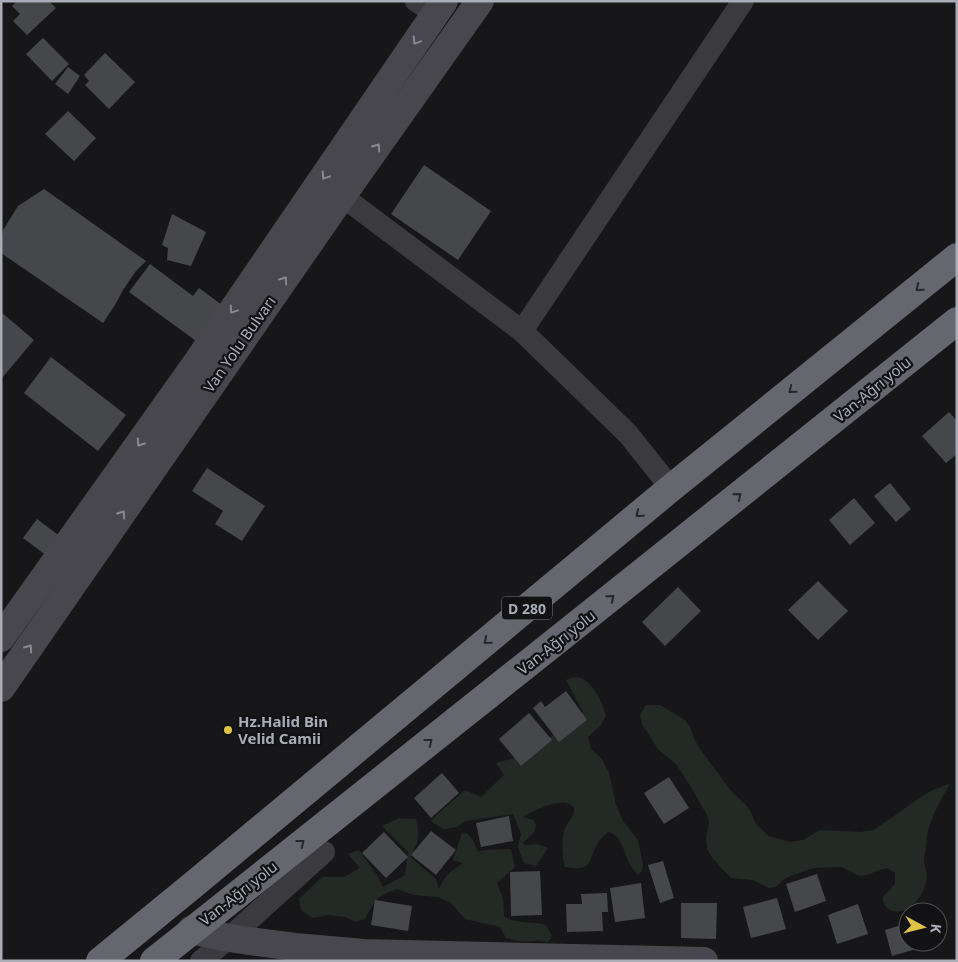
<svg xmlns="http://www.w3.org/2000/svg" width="958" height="962" viewBox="0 0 958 962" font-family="'Noto Sans',sans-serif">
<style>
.green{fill:#232a25}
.building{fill:#46474b}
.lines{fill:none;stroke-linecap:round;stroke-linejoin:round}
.street{stroke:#3a3a3f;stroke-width:22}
.secondary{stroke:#47474d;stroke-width:28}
.highway{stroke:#65666e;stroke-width:28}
.oneway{stroke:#878992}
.oneway2{stroke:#27272a}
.poi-dot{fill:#dfc248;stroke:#121214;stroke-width:2}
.labels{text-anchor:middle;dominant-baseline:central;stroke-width:4.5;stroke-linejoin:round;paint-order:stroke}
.shield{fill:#121214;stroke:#7c7e86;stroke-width:1}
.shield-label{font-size:14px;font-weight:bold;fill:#aaadb7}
.street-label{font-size:15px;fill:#aaadb7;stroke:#121214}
.poi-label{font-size:15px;font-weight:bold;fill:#aaadb7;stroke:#121214;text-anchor:start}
</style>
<rect width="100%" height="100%" fill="#171719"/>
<g class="green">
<path d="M573 677C574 677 581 678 581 678 594 684 603 703 606 716L600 726 588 737 591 749 602 759 609 773 616 805 621 816 623 821 638 840 643 865 642 871 638 875C633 870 629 864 627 858 623 848 620 834 608 832 605 835 601 838 599 841 587 860 595 872 565 867 562 857 561 839 565 829 568 820 575 818 574 807 572 806 568 803 567 803 554 800 534 811 523 817L533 820 536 825 534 832 523 843 526 845 537 844 548 848 536 866 524 863 518 847 521 834 513 814 465 821 457 827 444 829 430 821 465 790 481 797 504 775 496 763 528 754 583 712 566 680Z"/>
<path d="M646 705H660L685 720 690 727 694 738 698 746 731 791 746 805 751 812 756 824 769 836 790 842 803 840 820 830 860 832 874 830 918 799 931 791 950 783C942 799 930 817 927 836 926 839 927 843 926 847 926 852 924 857 924 862 925 867 927 872 927 877 925 894 911 915 893 911 886 909 883 904 883 897L895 884V873L887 868 877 871 867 875 859 876 842 867 814 868 793 875 784 879 776 887 769 888 753 880 731 878 713 859 707 849 706 838 709 822 707 815 689 784 676 764 658 749 642 724 640 715Z"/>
<path d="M399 818 416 819C420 837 419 841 410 857L436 879 439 889C445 875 450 872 463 863L453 860 462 833 468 834 473 840 478 852 485 850 511 849 515 867 497 883 503 898 504 916C515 925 533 921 546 925L552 936 548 942C541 940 538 941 531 941 523 942 514 940 506 938L500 927 465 919 450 902 438 897 414 895 397 889C377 896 375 900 365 919L355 922 345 917 328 915 313 918 301 910 299 899 322 877H344L360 868 348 854 359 850 377 875 383 887 405 875 408 852 382 826Z"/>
</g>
<g class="building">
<polygon points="17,1 49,1 56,8 27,35 13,21 20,14 12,6"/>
<polygon points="43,38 69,64 52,81 26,54"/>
<polygon points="105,53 135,82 109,109 85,85 89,81 84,75"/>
<polygon points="68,67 80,76 68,94 55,84"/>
<polygon points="68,111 96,138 74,161 45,134"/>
<polygon points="424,165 491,211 458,260 391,214"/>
<polygon points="44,189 146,261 136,271 123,290 115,305 103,323 1,253 3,230 18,206"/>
<polygon points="172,214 206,232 191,266 167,260 168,248 162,245"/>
<polygon points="150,264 193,296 199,288 222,305 196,341 129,292"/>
<polygon points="1,312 34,340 1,379"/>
<polygon points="51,357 126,415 98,451 24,393"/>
<polygon points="949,412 957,421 957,454 946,463 922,436"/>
<polygon points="207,468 265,506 242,541 215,524 223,511 192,491"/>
<polygon points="890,483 911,509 896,522 874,496"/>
<polygon points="854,498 875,523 850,545 829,520"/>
<polygon points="37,519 65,540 51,559 23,538"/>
<polygon points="818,581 848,611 818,640 788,610"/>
<polygon points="678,587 701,611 665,646 642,622"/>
<polygon points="566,691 587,720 559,742 533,708 541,701 545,707"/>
<polygon points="529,713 552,740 521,766 499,739"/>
<polygon points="442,773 459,793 431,818 414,798"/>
<polygon points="669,777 689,808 664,824 644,793"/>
<polygon points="509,816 513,841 481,847 476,823"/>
<polygon points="431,831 456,850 436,875 411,855"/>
<polygon points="384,832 408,857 386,878 362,853"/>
<polygon points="663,861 674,898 660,903 648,865"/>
<polygon points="540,871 542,915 511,916 510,872"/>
<polygon points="817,874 826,901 795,912 786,884"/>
<polygon points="641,883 645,918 615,922 610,888"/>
<polygon points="607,893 608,912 602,912 603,931 567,932 566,904 582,904 581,894"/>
<polygon points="777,898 786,929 751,938 743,907"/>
<polygon points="375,900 412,906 408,931 371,925"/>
<polygon points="681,903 717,903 716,939 681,938"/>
<polygon points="858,904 868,934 837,944 828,915"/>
<polygon points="908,923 908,942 921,942 923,947 892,956 885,930"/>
</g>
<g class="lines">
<g class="street">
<polyline points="416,1 435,14"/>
<polyline points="342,196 522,331 628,434 671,488"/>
<polyline points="522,331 743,1"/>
<polyline points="201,961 229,938 324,852"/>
</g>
<g class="secondary">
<polyline points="1,638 195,365 444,1"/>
<polyline points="1,688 342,196 480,1"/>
<polyline points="191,930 229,938 249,941 295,947 364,953 704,961"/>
</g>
<g class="highway">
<polyline points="100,961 193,885 671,488 957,257"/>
<polyline points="154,961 565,634 957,321"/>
</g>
</g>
<defs><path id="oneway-chevron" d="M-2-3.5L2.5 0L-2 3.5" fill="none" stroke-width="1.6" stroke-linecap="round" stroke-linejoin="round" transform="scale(1.25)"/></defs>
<g class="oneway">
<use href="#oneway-chevron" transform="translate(416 41) rotate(124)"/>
<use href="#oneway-chevron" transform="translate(377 147) rotate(-55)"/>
<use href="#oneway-chevron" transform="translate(325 176) rotate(124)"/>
<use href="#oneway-chevron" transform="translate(284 280) rotate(-55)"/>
<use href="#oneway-chevron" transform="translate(233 310) rotate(124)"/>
<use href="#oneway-chevron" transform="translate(140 443) rotate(125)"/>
<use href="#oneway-chevron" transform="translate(122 514) rotate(-55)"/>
<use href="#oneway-chevron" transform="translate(29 648) rotate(-55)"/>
</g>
<g class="oneway2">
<use href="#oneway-chevron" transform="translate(919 288) rotate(141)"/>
<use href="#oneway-chevron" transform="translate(792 390) rotate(141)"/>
<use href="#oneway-chevron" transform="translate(738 496) rotate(-39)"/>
<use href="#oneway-chevron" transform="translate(639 514) rotate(140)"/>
<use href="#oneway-chevron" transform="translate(611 598) rotate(-39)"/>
<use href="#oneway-chevron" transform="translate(487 641) rotate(140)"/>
<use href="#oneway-chevron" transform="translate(429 742) rotate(-38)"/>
<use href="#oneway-chevron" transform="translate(301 843) rotate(-38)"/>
</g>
<circle class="poi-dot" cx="228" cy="730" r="5"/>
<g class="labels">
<rect class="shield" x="502" y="596.5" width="50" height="23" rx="4"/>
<g class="shield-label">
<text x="527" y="608">D 280</text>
</g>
<g class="street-label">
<text transform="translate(239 344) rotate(-55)">Van Yolu Bulvarı</text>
<text transform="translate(872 389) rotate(-39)">Van-Ağrı yolu</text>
<text transform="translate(556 642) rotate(-38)">Van-Ağrı yolu</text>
<text transform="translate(238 893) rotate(-38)">Van-Ağrı yolu</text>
</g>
<g class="poi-label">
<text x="238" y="721">Hz.Halid Bin<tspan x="238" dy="17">Velid Camii</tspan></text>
</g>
</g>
<rect width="958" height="962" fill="none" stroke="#aaadb7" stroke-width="5"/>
<g transform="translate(923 927) rotate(97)"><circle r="24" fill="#121214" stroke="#4f5055"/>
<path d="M0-4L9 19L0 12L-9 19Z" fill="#dfc248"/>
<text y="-8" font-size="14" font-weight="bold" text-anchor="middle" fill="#aaadb7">K</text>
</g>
</svg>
